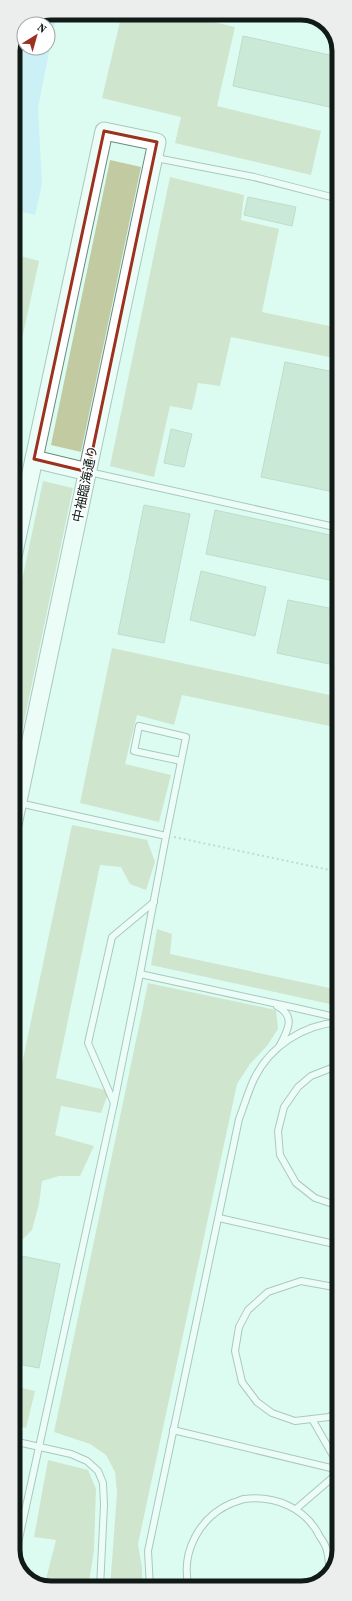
<svg xmlns="http://www.w3.org/2000/svg" width="352" height="1601" viewBox="0 0 352 1601" font-family="'Source Serif 4','Noto Sans JP',serif">
<style>
.forest{fill:#c1caa1}
.water{fill:#b7e3fb}
.building{fill:#b4d5b5;stroke:#9fb39f}
.lines{fill:none;stroke-linecap:round;stroke-linejoin:round}
.lane-casing{stroke:#6c8980;stroke-width:8}
.secondary-casing{stroke:#6c8980;stroke-width:19}
.path{stroke:#9bb4ac;stroke-width:2;stroke-dasharray:2 3;stroke-linecap:butt}
.lane{stroke:#fff;stroke-width:6}
.secondary{stroke:#fff;stroke-width:17}
.marked{fill:none;stroke:#9b311e;stroke-width:3;stroke-linejoin:round}
.labels{text-anchor:middle;dominant-baseline:central;stroke-width:3;stroke-linejoin:round;paint-order:stroke}
.street-label{font-size:13px;fill:#101b18;stroke:#fff}
.rim{fill:none;stroke:#101b18;stroke-width:5}
</style>
<rect width="100%" height="100%" fill="#dcfcf2"/>
<g class="forest">
<polygon points="122,13 176,13 235,27 217,106 321,131 311,175 175,143 181,117 102,98"/>
<polygon points="110,160 141,167 81,452 51,445"/>
<polygon points="170,177 244,195 241,220 279,229 262,312 339,328 339,359 231,337 220,386 198,383 192,410 170,406 154,477 110,466"/>
<polygon points="13,254 39,261 13,380"/>
<polygon points="43,481 73,488 13,774 13,623"/>
<polygon points="112,648 339,697 339,728 182,695 174,725 137,715 125,764 171,775 159,822 80,803"/>
<polygon points="72,825 147,840 155,862 146,890 130,884 121,867 100,865 56,1078 109,1091 101,1113 61,1106 55,1135 94,1146 80,1176 59,1176 42,1181 39,1204 32,1230 14,1248 13,1251 13,1107"/>
<polygon points="157,929 172,934 170,954 339,990 339,1006 151,965"/>
<polygon points="148,983 276,1010 278,1029 267,1046 250,1064 237,1084 138,1544 142,1568 142,1588 110,1588 117,1493 115,1472 106,1455 90,1444 54,1432"/>
<polygon points="13,1386 35,1391 26,1428 13,1425"/>
<polygon points="48,1460 88,1470 96,1489 94,1550 88,1588 44,1587 56,1540 34,1537"/>
</g>
<g class="water">
<polygon points="51,13 57,13 38,108 42,184 35,215 13,210 13,51 24,25 24,48 48,48 48,24 24,24"/>
<polygon points="265,13 306,13 328,24 329,27"/>
</g>
<g class="building">
<polygon points="243,36 339,57 339,109 233,86"/>
<polygon points="248,197 296,207 292,226 244,215"/>
<polygon points="285,362 339,373 339,493 261,477"/>
<polygon points="171,429 192,434 184,467 164,463"/>
<polygon points="144,505 190,514 164,643 118,634"/>
<polygon points="215,510 339,537 339,582 206,554"/>
<polygon points="201,571 266,587 255,636 190,620"/>
<polygon points="288,600 339,610 339,666 277,653"/>
<polygon points="17,1255 60,1264 39,1368 13,1363 13,1272"/>
</g>
<g class="lines">
<defs>
<g id="lane">
<polyline points="156,158 254,177 339,199"/>
<polyline points="89,472 339,528"/>
<polyline points="19,803 166,836 140,974"/>
<polyline points="166,836 186,737 139,726 134,751 181,761"/>
<path d="M277 1006C296 1016 288 1030 280 1045"/>
<polyline points="339,1067 334,1067 311,1076 298,1087 284,1107 278,1131 280,1155 296,1183 315,1198 339,1206"/>
<polyline points="114,1103 88,1043 112,937 154,902"/>
<polyline points="219,1218 339,1245"/>
<polyline points="339,1290 334,1287 301,1281 268,1292 248,1310 239,1327 235,1351 242,1382 257,1402 272,1413 295,1421 329,1417 339,1411"/>
<polyline points="312,1419 339,1466"/>
<polyline points="173,1430 339,1470"/>
<polyline points="13,1441 71,1454 87,1461 98,1471 103,1483 104,1505 100,1588"/>
<polyline points="296,1509 339,1472"/>
<polyline points="15,1557 114,1103 140,974 296,1008 339,1018"/>
<path d="M150 1588 148 1551 239 1119C244 1106 248 1092 254 1079 270 1046 303 1025 339 1022"/>
<path d="M189 1588C180 1553 199 1517 232 1503 236 1502 240 1500 244 1499 275 1495 306 1508 320 1537 323 1541 326 1546 327 1551 329 1558 329 1567 330 1575"/>
</g>
<g id="secondary">
<polyline points="34,459 88,472"/>
<polyline points="13,557 104,131 157,142 13,825"/>
</g>
</defs>
<use href="#lane" class="lane-casing"/>
<use href="#secondary" class="secondary-casing"/>
<polyline class="path" points="174,837 339,872"/>
<use href="#lane" class="lane"/>
<use href="#secondary" class="secondary"/>
</g>
<path d="M0 0H352V1601H0ZM104 131 157 142 88 472 34 459Z" fill="#dcfcf2" fill-opacity=".55" fill-rule="evenodd"/>
<path class="marked" d="M104 131 157 142 88 472 34 459Z"/>
<g class="labels">
<g class="street-label">
<text transform="translate(85 484) rotate(-78)">中袖臨海通り</text>
</g>
</g>
<path d="M0 0H352V1601H0ZM51 20H301A31 31 0 0 1 332 51V1550A31 31 0 0 1 301 1581H51A31 31 0 0 1 20 1550V51A31 31 0 0 1 51 20Z" fill="#eceded" fill-rule="evenodd"/>
<path class="rim" d="M51 20H301A31 31 0 0 1 332 51V1550A31 31 0 0 1 301 1581H51A31 31 0 0 1 20 1550V51A31 31 0 0 1 51 20Z"/>
<g transform="translate(36 36) rotate(37)"><circle r="19" fill="#ffffff" stroke="#9fa4a3"/>
<path d="M0-3L7 15L0 10L-7 15Z" fill="#9b311e"/>
<text y="-6" font-size="11" font-weight="bold" text-anchor="middle" fill="#101b18">N</text>
</g>
</svg>
